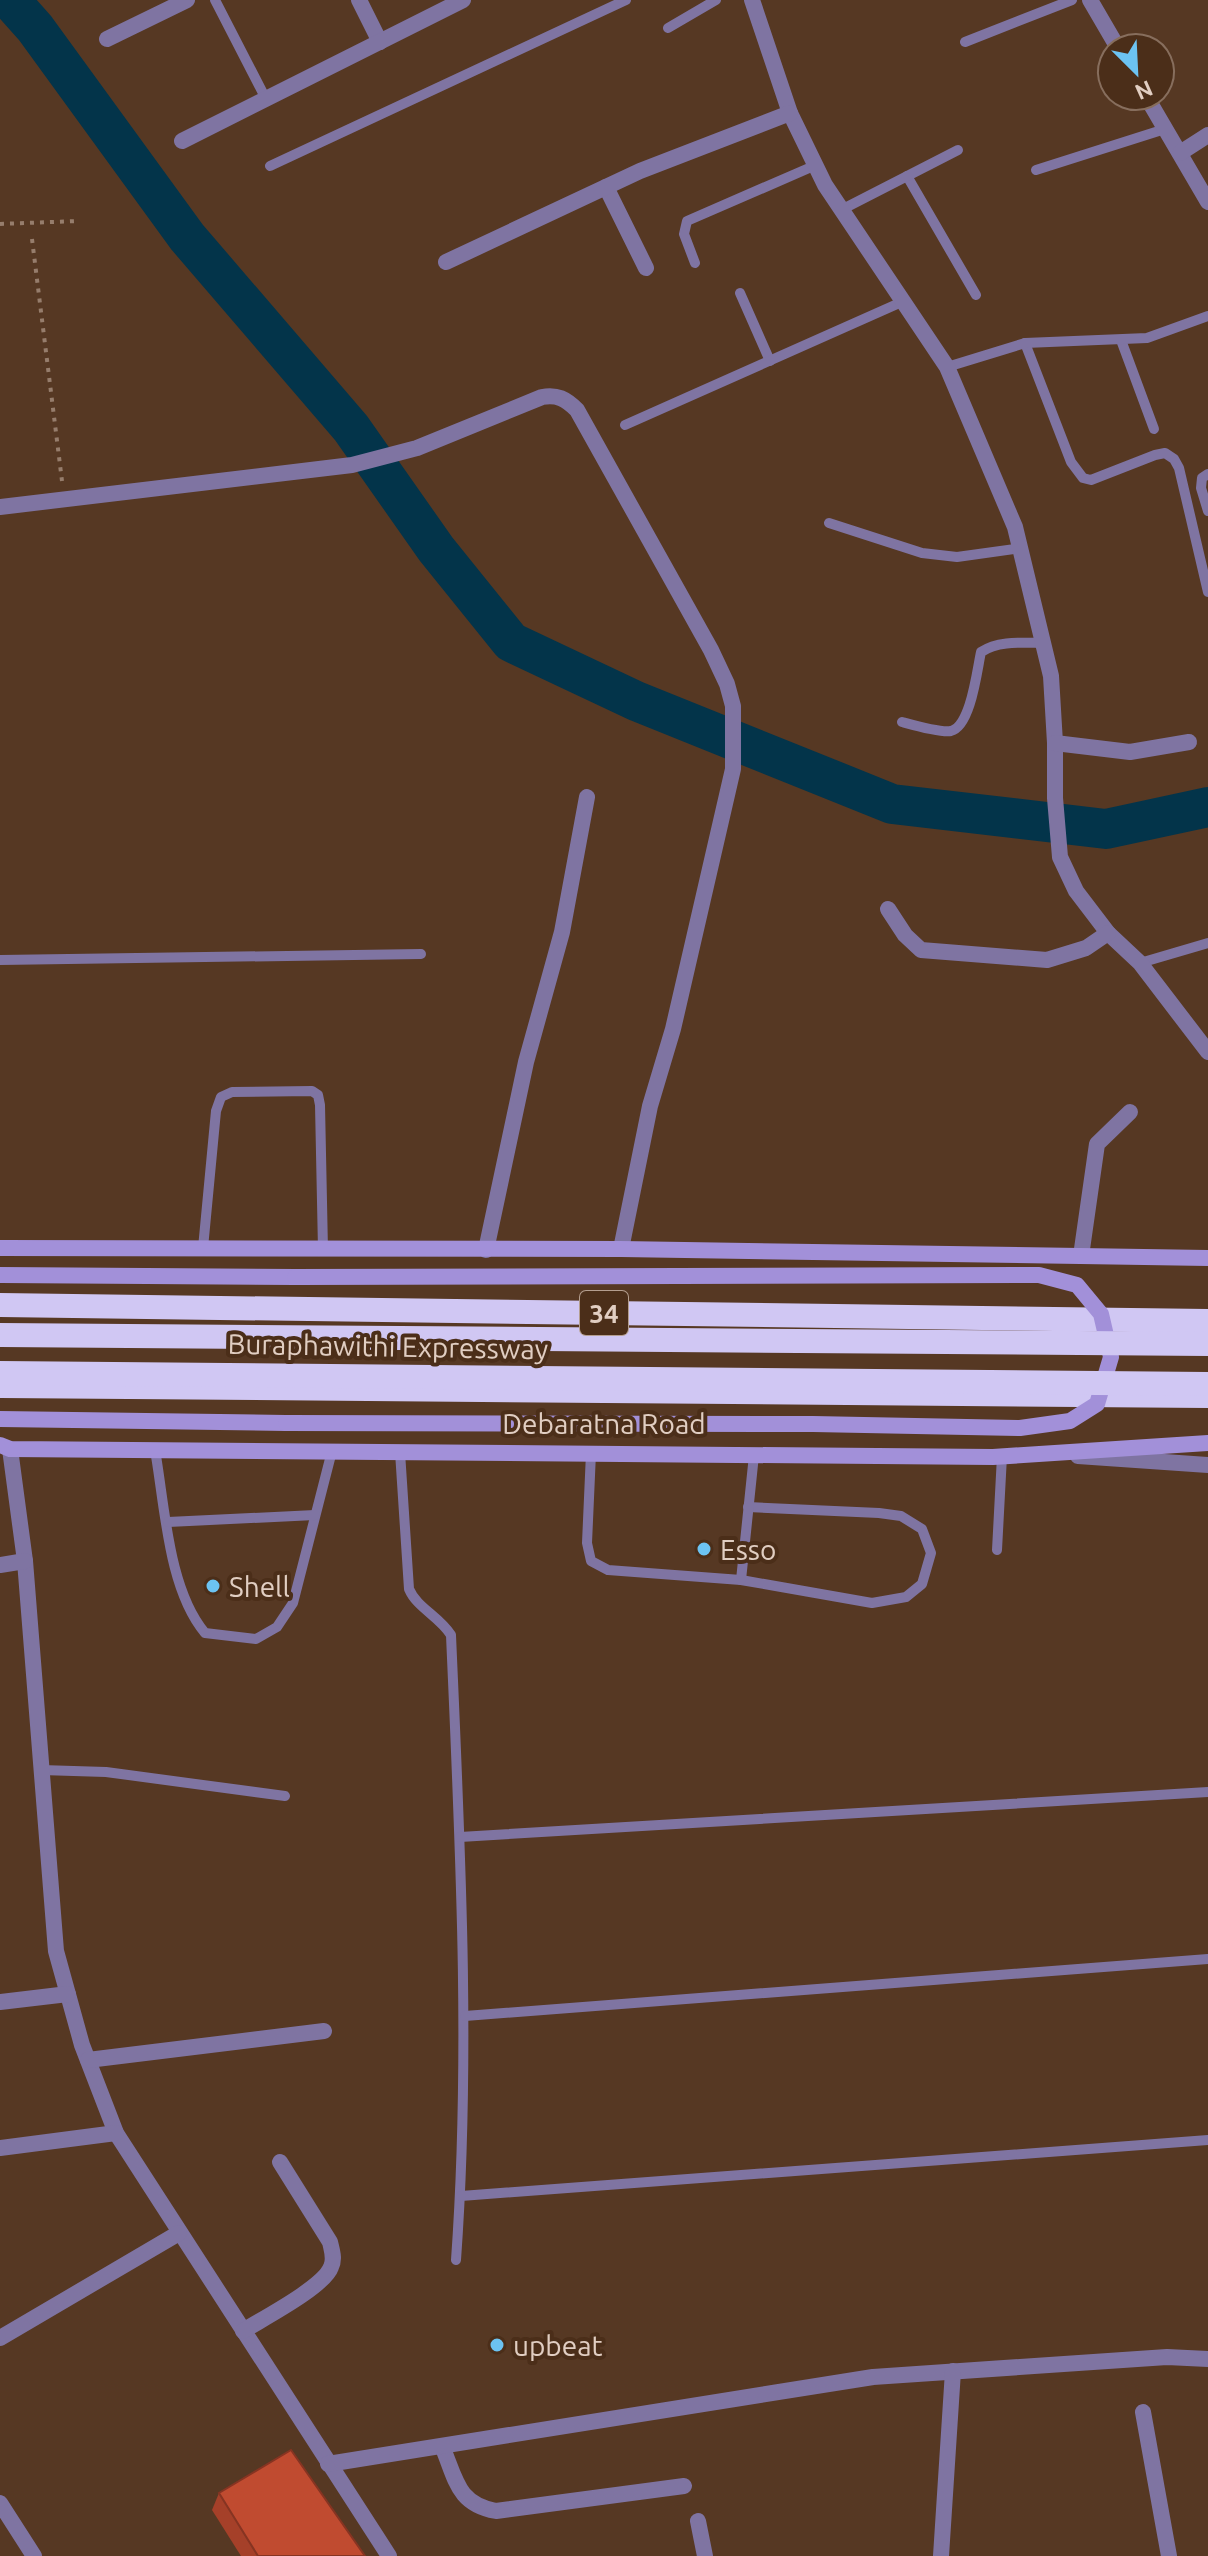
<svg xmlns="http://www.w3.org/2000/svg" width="1208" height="2556" viewBox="0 0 1208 2556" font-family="Ubuntu,sans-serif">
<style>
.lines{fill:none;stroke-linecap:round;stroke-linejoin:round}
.river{stroke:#03344a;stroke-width:40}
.path{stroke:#967d6c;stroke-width:4;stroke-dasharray:4 6;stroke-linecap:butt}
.lane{stroke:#7f74a2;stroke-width:10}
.street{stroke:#7f74a2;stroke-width:16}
.secondary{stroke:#a290d9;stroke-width:16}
.highway{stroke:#d0c7f3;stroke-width:24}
.secondary-bridge{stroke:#a290d9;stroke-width:16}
.highway-bridge{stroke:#d0c7f3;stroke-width:24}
.wall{fill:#a54029}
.building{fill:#c04b30;stroke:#863422;stroke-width:2}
.poi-dot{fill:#6cc3f2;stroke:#4b2e19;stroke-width:3}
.labels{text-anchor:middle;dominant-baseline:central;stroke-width:8;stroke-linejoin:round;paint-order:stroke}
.shield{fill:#4b2e19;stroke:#b49e8f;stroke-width:2}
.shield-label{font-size:26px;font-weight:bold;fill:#e1cec2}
.street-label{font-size:28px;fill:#e1cec2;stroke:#4b2e19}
.poi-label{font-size:28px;fill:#e1cec2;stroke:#4b2e19;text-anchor:start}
</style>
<rect width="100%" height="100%" fill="#563823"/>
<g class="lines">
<polyline class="river" points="10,0 35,28 187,237 351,428 436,549 511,642 636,701 892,804 1106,829 1208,807"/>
<g class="path">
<polyline points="0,224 78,221"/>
<polyline points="32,239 62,481"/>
</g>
<g class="lane">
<polyline points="215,0 266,99"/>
<polyline points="668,28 716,0"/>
<polyline points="965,42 1072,0"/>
<polyline points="270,166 626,0"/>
<polyline points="1036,170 1165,129"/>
<polyline points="907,176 976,295"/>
<polyline points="841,210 958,150"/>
<polyline points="695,263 684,234 687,221 816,165"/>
<polyline points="740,293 770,361"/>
<polyline points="1121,340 1154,429"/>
<polyline points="1025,343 1071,462 1083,478 1091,480 1155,455 1165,453 1174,459 1179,468 1208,592"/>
<polyline points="947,367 1025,343 1147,338 1208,316"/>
<polyline points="625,425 904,301"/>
<polyline points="1208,474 1202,478 1201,488 1208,511"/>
<polyline points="829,523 922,553 957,557 1022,548"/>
<path d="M902 722C913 725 941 733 951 731 971 726 977 670 981 652 999 640 1024 643 1045 643"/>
<polyline points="0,960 421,954"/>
<polyline points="1140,963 1208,943"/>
<polyline points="203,1248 216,1111 221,1097 232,1092 312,1091 318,1095 320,1105 323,1250"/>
<path d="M155 1450C165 1506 168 1589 205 1633L256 1639 277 1627 293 1603 332 1451"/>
<path d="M400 1452 409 1589C417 1608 439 1616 451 1635 460 1843 471 2052 456 2260"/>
<polyline points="591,1453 587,1543 591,1561 608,1570 741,1580 872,1603 906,1597 922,1584 931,1553 922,1529 901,1516 879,1513 748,1507"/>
<polyline points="168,1522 315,1515"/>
<polyline points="997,1550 1002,1456"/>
<polyline points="741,1580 754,1455"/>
<polyline points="41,1770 106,1772 285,1796"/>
<polyline points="460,1837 1208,1792"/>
<polyline points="465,2016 1208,1959"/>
<polyline points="461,2196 1208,2140"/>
</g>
<g class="street">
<polyline points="359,0 380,42"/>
<polyline points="752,0 790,113 825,185 947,367 1015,527 1051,676 1055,743 1055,798 1060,857 1076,891 1108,933 1140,963 1208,1052"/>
<polyline points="1090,0 1118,48"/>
<polyline points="107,39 187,0"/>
<polyline points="1146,96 1208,202"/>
<polyline points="182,141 463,0"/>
<polyline points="1180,153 1208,135"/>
<polyline points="606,187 646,268"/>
<polyline points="446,262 640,171 790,113"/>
<path d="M0 507 352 465 417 448 542 397C557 394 566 399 577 410L711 650 727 684 733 706V769L673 1029 650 1106 621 1249"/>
<polyline points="1055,743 1130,752 1189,742"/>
<polyline points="888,909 905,935 921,950 1047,960 1086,948 1108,933"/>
<polyline points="486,1250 526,1062 562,932 587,797"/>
<polyline points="1081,1256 1097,1144 1130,1112"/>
<polyline points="10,1449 25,1561 56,1951 82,2045 116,2133 389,2556"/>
<polyline points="1078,1456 1208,1465"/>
<polyline points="0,1565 25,1561"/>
<polyline points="0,2002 68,1994"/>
<polyline points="88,2060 324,2031"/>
<polyline points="0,2148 116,2133"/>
<path d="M243 2331C262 2319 324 2287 331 2267 335 2259 332 2251 330 2242L280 2162"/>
<polyline points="0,2338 179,2233"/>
<polyline points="1143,2412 1169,2556"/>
<path d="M442 2446C456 2479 457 2504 496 2511L684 2486"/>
<polyline points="328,2464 873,2377 1167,2357 1208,2359"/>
<polyline points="0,2503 34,2556"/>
<polyline points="698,2521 705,2556"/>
<polyline points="941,2556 953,2371"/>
</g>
<g class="secondary">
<polyline points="0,1248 621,1249 1208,1258"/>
<polyline points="0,1275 295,1277"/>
<polyline points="0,1419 286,1423"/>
<polyline points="0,1445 10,1449 993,1457 1208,1443"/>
</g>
<g class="highway">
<polyline points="0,1305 1208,1321"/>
<polyline points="0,1386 1208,1396"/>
</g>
<polyline class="secondary-bridge" points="286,1423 813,1424 1020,1428 1070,1421 1097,1404 1111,1357 1101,1314 1077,1285 1039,1275 295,1277"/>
<g class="highway-bridge">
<polyline points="0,1335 1208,1344"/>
<polyline points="0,1373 1208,1384"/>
</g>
</g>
<polygon class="wall" points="219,2493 365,2556 241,2556 212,2510"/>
<polygon class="building" points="291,2450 365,2556 258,2556 219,2493"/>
<g class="poi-dot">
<circle cx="704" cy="1549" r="8"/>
<circle cx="213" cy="1586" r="8"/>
<circle cx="497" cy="2345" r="8"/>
</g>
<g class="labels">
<rect class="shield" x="580" y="1291" width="48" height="44" rx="6"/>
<g class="shield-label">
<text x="604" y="1313">34</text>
</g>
<g class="street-label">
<text transform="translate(388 1346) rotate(1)">Buraphawithi Expressway</text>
<text x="604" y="1423">Debaratna Road</text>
</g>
<g class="poi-label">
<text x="720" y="1549">Esso</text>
<text x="229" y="1586">Shell</text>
<text x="513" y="2345">upbeat</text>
</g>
</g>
<g transform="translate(1136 72) rotate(156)"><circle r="38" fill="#4b2e19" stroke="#876e5d" stroke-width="2"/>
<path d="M0-6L14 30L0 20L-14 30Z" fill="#6cc3f2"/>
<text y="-12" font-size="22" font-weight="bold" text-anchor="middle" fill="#e1cec2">N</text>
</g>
</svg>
